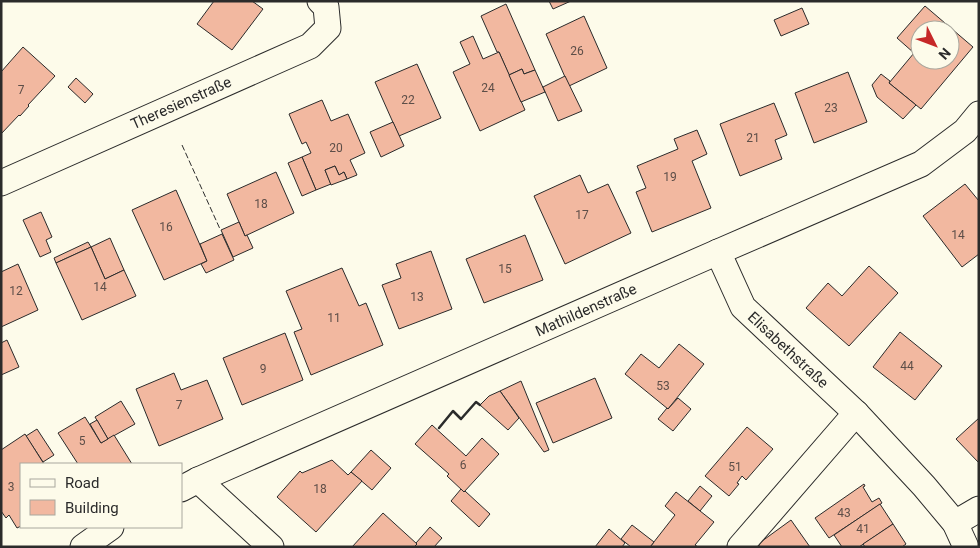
<svg xmlns="http://www.w3.org/2000/svg" width="980" height="548" viewBox="0 0 980 548" font-family="Roboto,sans-serif">
<style>
.building{fill:#f2b8a0;stroke:#2b2b2b;fill-rule:evenodd}
.lines{fill:none;stroke-linecap:round;stroke-linejoin:round}
.minor-casing{stroke:#2b2b2b;stroke-width:27}
.minor{stroke:#fdfbea;stroke-width:25}
.fence{stroke:#2b2b2b;stroke-width:1;stroke-dasharray:6 2.5;stroke-linecap:butt}
.wall{stroke:#2b2b2b;stroke-width:2.5}
.labels{text-anchor:middle;dominant-baseline:central;stroke-width:4;stroke-linejoin:round;paint-order:stroke}
.number-label{font-size:12px;fill:#5d4e48}
.street-label{font-size:15px;fill:#2b2b2b;stroke:#fdfbea}
</style>
<rect width="100%" height="100%" fill="#fdfbea"/>
<g class="building">
<polygon points="214,1 252,1 263,9 232,50 197,24"/>
<polygon points="549,1 571,1 553,9"/>
<polygon points="506,4 535,70 524,74 522,69 509,75 499,52 497,52 481,16"/>
<path d="M925 6 973 47 921 109 889 83 914 53 897 38ZM920 30H950V60H920Z"/>
<polygon points="802,8 809,24 781,36 774,20"/>
<polygon points="584,16 607,68 569,86 546,34"/>
<polygon points="473,36 483,59 499,52 525,110 480,131 453,72 470,64 460,42"/>
<polygon points="23,47 55,76 28,105 29,106 20,116 19,115 1,134 1,72"/>
<polygon points="417,64 441,118 399,136 375,82"/>
<polygon points="522,69 524,74 535,70 545,92 521,102 509,75"/>
<polygon points="848,72 867,122 814,143 795,93"/>
<polygon points="881,74 890,81 889,83 916,105 903,119 877,97 872,85"/>
<polygon points="565,76 582,111 558,121 543,87"/>
<polygon points="76,78 93,94 85,103 68,87"/>
<polygon points="322,100 331,121 348,114 365,153 350,160 357,175 347,179 344,172 339,175 335,166 325,170 331,184 316,190 302,157 311,153 306,142 302,144 289,114"/>
<polygon points="774,103 787,135 775,140 782,159 740,176 720,124"/>
<polygon points="393,122 404,146 381,157 370,132"/>
<polygon points="697,130 707,154 692,161 711,208 652,232 636,192 646,188 637,166 678,149 674,139"/>
<polygon points="302,157 316,190 302,196 288,163"/>
<polygon points="335,166 339,175 344,172 347,179 331,185 325,170"/>
<polygon points="276,172 294,213 245,236 227,194"/>
<polygon points="580,175 588,193 608,184 631,233 565,264 534,196"/>
<polygon points="965,184 979,201 979,254 962,267 923,216"/>
<polygon points="176,190 207,261 164,280 132,210"/>
<polygon points="41,212 52,237 46,240 51,252 40,257 23,220"/>
<polygon points="239,222 245,236 247,235 253,248 233,257 221,230"/>
<polygon points="222,234 234,260 206,273 201,264 207,261 200,244"/>
<polygon points="525,235 543,280 484,303 466,259"/>
<polygon points="110,238 124,270 105,279 91,247"/>
<polygon points="88,242 91,247 56,263 54,258"/>
<polygon points="91,247 105,279 124,270 136,296 82,320 56,263"/>
<polygon points="431,251 452,309 399,329 382,285 401,278 396,264"/>
<polygon points="18,264 38,310 1,327 1,272"/>
<polygon points="869,266 898,293 849,346 806,308 828,283 842,296"/>
<polygon points="342,268 359,306 366,303 383,345 311,375 294,332 302,329 286,291"/>
<polygon points="900,332 942,366 915,400 873,367"/>
<polygon points="285,333 303,380 242,405 223,358"/>
<polygon points="7,340 19,367 1,375 1,343"/>
<polygon points="679,344 704,364 668,409 625,374 641,354 659,368"/>
<polygon points="174,373 181,390 207,380 223,419 159,446 136,389"/>
<polygon points="595,378 612,418 553,443 536,403"/>
<polygon points="521,381 549,450 544,452 500,391"/>
<polygon points="500,391 519,418 508,430 480,405 489,396"/>
<polygon points="678,398 691,409 673,431 658,419 667,408 668,409"/>
<polygon points="121,401 135,424 108,439 95,417"/>
<polygon points="85,417 101,443 114,435 132,464 78,464 58,433"/>
<polygon points="979,418 979,463 956,439"/>
<polygon points="97,420 108,439 101,443 90,424"/>
<polygon points="432,425 466,456 482,438 499,454 464,492 447,476 449,474 415,444"/>
<polygon points="747,427 773,449 746,480 742,476 737,483 739,484 729,496 705,476"/>
<polygon points="37,429 54,455 43,462 26,436"/>
<polygon points="25,434 44,464 21,464 21,526 17,528 9,515 6,518 1,511 1,450"/>
<polygon points="371,450 391,468 372,490 351,472"/>
<polygon points="332,460 348,475 351,472 362,481 316,532 277,497 300,471 302,473"/>
<polygon points="864,484 865,486 863,487 872,502 879,498 882,503 829,538 815,518"/>
<polygon points="700,486 712,496 700,511 688,501"/>
<polygon points="461,489 464,492 465,491 490,514 479,527 451,501"/>
<polygon points="676,492 714,522 695,545 698,547 650,547 675,515 665,506"/>
<polygon points="880,504 893,524 859,547 842,547 834,535"/>
<polygon points="383,513 417,544 414,547 352,547"/>
<polygon points="791,520 810,547 760,547 758,544"/>
<polygon points="893,524 906,544 902,547 865,547 863,544"/>
<polygon points="632,525 654,542 650,547 631,547 621,539"/>
<polygon points="430,527 442,538 434,547 414,547 417,544 416,543"/>
<polygon points="609,529 625,543 622,547 595,547"/>
</g>
<g class="lines">
<defs>
<g id="minor">
<polyline points="1,183 310,46 328,28 326,7 320,1"/>
<polyline points="718,252 743,307 856,413 924,486 955,523 966,547"/>
<polyline points="198,480 271,547"/>
<polyline points="181,489 198,480 718,252 921,164 965,131 979,114"/>
<polyline points="955,523 979,509"/>
<polyline points="83,547 111,527"/>
<polyline points="740,547 856,413"/>
</g>
</defs>
<use href="#minor" class="minor-casing"/>
<use href="#minor" class="minor"/>
<polyline class="fence" points="182,145 220,229"/>
<polyline class="wall" points="439,428 453,411 461,419 476,402 480,405"/>
</g>
<g class="labels">
<g class="number-label">
<text x="577" y="51">26</text>
<text x="488" y="88">24</text>
<text x="21" y="90">7</text>
<text x="408" y="100">22</text>
<text x="831" y="108">23</text>
<text x="753" y="138">21</text>
<text x="336" y="148">20</text>
<text x="670" y="177">19</text>
<text x="261" y="204">18</text>
<text x="582" y="215">17</text>
<text x="166" y="227">16</text>
<text x="958" y="235">14</text>
<text x="505" y="269">15</text>
<text x="100" y="287">14</text>
<text x="16" y="291">12</text>
<text x="417" y="297">13</text>
<text x="334" y="318">11</text>
<text x="907" y="366">44</text>
<text x="263" y="369">9</text>
<text x="663" y="386">53</text>
<text x="179" y="405">7</text>
<text x="82" y="441">5</text>
<text x="463" y="465">6</text>
<text x="735" y="467">51</text>
<text x="11" y="487">3</text>
<text x="320" y="489">18</text>
<text x="844" y="513">43</text>
<text x="863" y="529">41</text>
</g>
<g class="street-label">
<text transform="translate(181 103) rotate(-24)">Theresienstraße</text>
<text transform="translate(586 310) rotate(-24)">Mathildenstraße</text>
<text transform="translate(788 350) rotate(43)">Elisabethstraße</text>
</g>
</g>
<rect width="980" height="548" fill="none" stroke="#2b2b2b" stroke-width="5"/>
<rect x="20" y="463" width="162" height="65" fill="#fdfbea" stroke="#a9a89e"/>
<rect x="30" y="479" width="25" height="8" fill="#fdfbea" stroke="#a9a89e"/>
<text x="65" y="488" font-size="15" fill="#2b2b2b">Road</text>
<rect x="30" y="500" width="25" height="15" fill="#f2b8a0" stroke="#a9a89e"/>
<text x="65" y="513" font-size="15" fill="#2b2b2b">Building</text>
<g transform="translate(935 45) rotate(132)"><circle r="24" fill="#fdfbea" stroke="#a9a89e"/>
<path d="M0-4L9 19L0 12L-9 19Z" fill="#c62828"/>
<text y="-8" font-size="14" font-weight="bold" text-anchor="middle" fill="#2b2b2b">N</text>
</g>
</svg>
